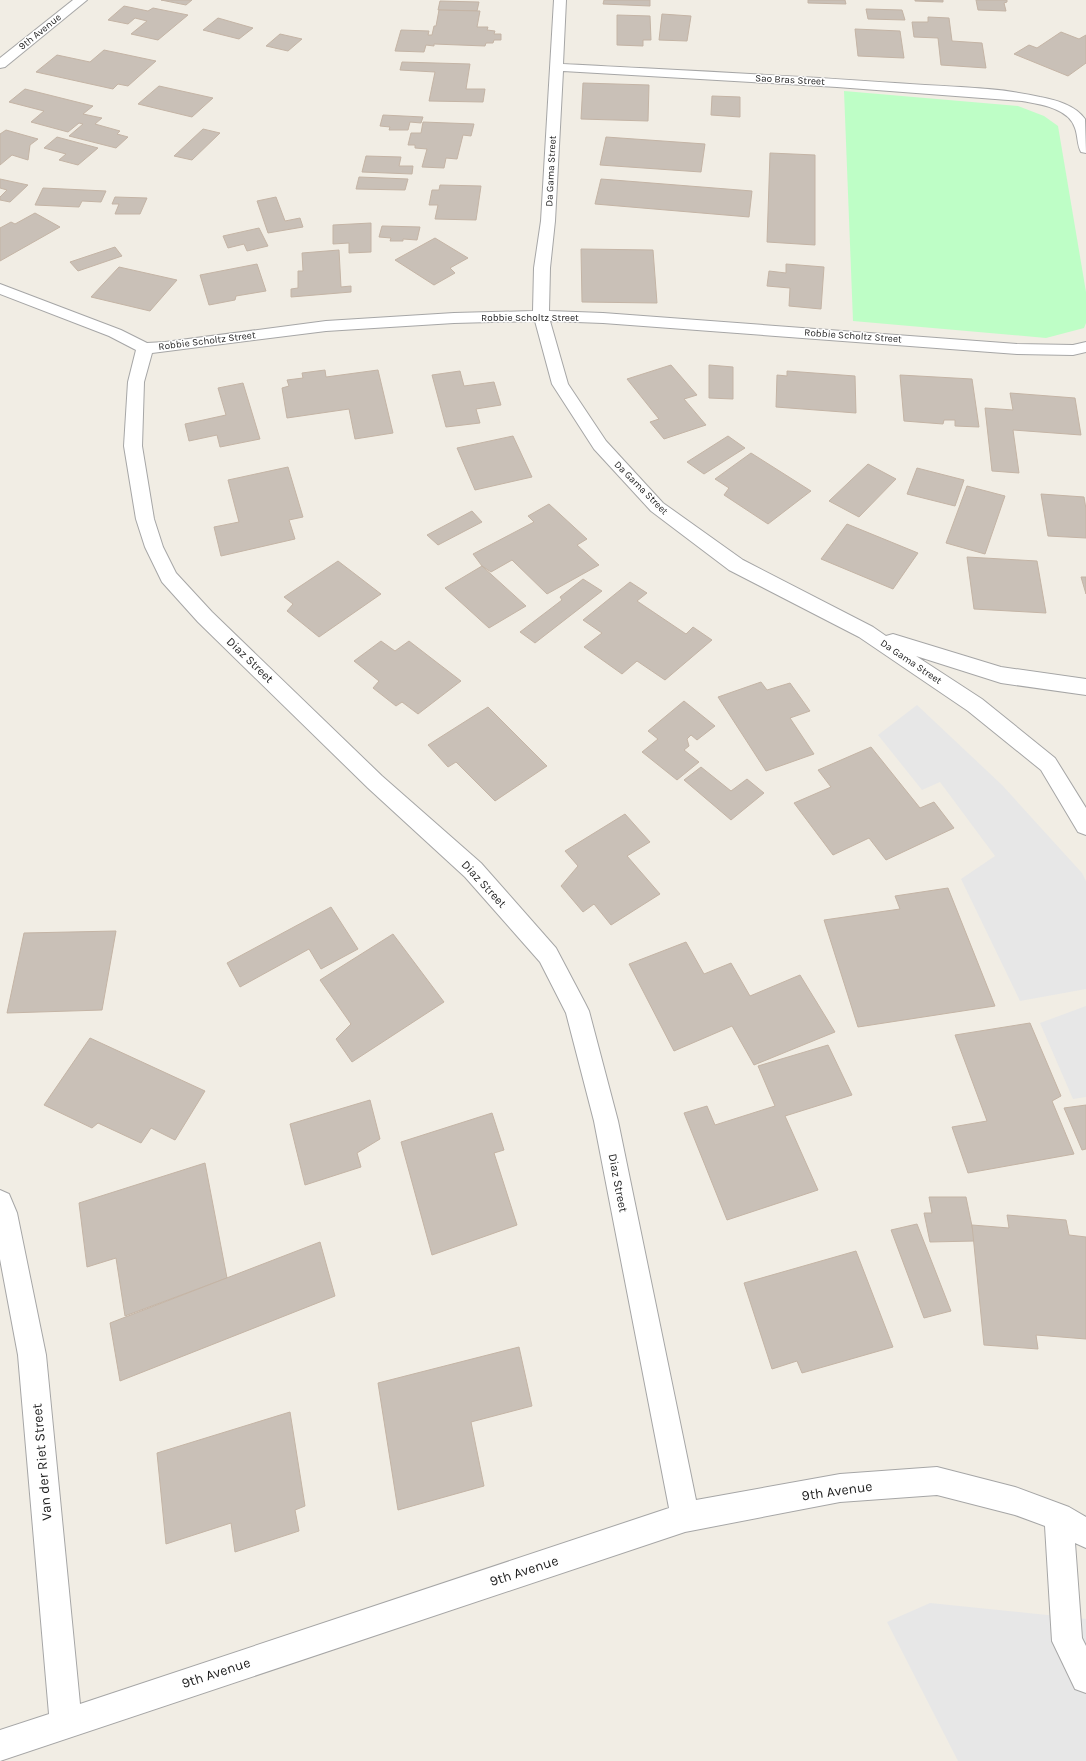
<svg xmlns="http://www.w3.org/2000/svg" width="1086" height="1761" viewBox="0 0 1086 1761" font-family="Karla,sans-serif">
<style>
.park{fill:#befec6}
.parking{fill:#e7e7e7}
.building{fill:#c9c0b7;stroke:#c4b4a5}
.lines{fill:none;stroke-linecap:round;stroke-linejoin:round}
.minor-casing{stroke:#a6a6a6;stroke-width:2}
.minor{fill:#fff;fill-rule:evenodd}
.labels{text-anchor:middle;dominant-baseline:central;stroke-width:3;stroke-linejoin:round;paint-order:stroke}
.far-street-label{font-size:10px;fill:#1f1f1f;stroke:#fff}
.street-label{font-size:12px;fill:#1f1f1f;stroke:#fff}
.near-street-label{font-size:14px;fill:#1f1f1f;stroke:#fff}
</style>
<rect width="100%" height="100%" fill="#f1ede4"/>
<polygon class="park" points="844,91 1018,106 1044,116 1058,126 1086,292 1086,323 1084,328 1046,338 853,321"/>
<g class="parking">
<polygon points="917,705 1002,785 1082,873 1086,881 1086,989 1020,1001 961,879 995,856 940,782 922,790 878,735"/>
<polygon points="1086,1006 1086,1097 1073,1099 1040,1023"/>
<polygon points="930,1603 1086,1619 1086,1761 958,1761 887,1622"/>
</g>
<g class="building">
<polygon points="161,0 192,0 186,5"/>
<polygon points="604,0 650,0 650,6 603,4"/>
<polygon points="808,0 845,0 846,4 808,3"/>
<polygon points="915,0 943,0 943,2 915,1"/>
<polygon points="976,0 1007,0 1007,2 1004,3 1006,11 978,10"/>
<polygon points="440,1 479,2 477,11 438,10"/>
<polygon points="124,6 148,11 153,8 188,15 158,40 131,34 147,21 135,18 128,24 108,20"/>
<polygon points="866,9 902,10 905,20 868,19"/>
<polygon points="439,10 480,11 477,27 488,27 487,30 495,31 494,34 501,34 501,40 494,40 493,43 486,43 485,46 434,44 434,46 426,45 424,52 395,51 401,30 429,31 428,35 432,35 434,26 436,26"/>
<polygon points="662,14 691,16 687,41 659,40"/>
<polygon points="617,15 650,16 651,40 643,40 643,46 617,45"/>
<polygon points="928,17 949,18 952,41 982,43 986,68 941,65 938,38 914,37 912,22 928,22"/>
<polygon points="218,18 253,28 239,39 203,30"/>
<polygon points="855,29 900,31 904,58 858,56"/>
<polygon points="1061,32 1079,39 1086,35 1086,63 1068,76 1014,54 1029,45 1037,48"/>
<polygon points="280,34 302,39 288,51 266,46"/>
<polygon points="104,50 156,61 128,86 118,84 113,89 36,72 57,55 90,62"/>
<polygon points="402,62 470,64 466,89 485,89 483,102 429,101 435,72 400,70"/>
<polygon points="583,83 649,85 648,121 581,119"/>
<polygon points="159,86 213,98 192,117 138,104"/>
<polygon points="25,89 93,106 83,114 102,118 95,124 120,131 117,134 128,137 116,148 69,136 83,124 79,123 68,132 31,122 44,111 9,102"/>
<polygon points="712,96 740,97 740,117 711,115"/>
<polygon points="383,115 423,117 421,123 410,122 408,130 389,130 390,127 380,126"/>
<polygon points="423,122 474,124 471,136 463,135 457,159 446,158 444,168 422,167 427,149 415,148 415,145 408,145 411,133 421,133"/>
<polygon points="203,129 220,133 192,160 174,156"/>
<polygon points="6,130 38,139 30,145 28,160 12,155 0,165 0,134"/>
<polygon points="57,137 98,148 78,165 59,160 66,154 44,148"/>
<polygon points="606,137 705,144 701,172 600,165"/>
<polygon points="770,153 815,155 815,245 767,242"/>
<polygon points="366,156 401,157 399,166 413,166 412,174 362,172"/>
<polygon points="359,177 408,179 405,190 356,189"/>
<polygon points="0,179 28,185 10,202 0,200 0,197 7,190 0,188"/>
<polygon points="601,179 752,191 749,217 595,204"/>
<polygon points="440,185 481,186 476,220 435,219 438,205 429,205 432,190 439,190"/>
<polygon points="43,188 106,191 101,202 82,201 79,207 35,205"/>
<polygon points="115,197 147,198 140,214 115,214 119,204 112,204"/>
<polygon points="276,197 285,221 300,218 303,227 268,233 257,201"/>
<polygon points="35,213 60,227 0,261 0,228 11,222 15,224"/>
<polygon points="371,223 371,252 349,253 349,243 333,244 333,225"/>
<polygon points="382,226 420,227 417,240 403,239 403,241 390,241 391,238 379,237"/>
<polygon points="259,228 268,246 247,251 244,244 228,248 223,236"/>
<polygon points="435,238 468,258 450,268 455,273 434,285 395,260"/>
<polygon points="115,247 122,256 78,271 70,262"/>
<polygon points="581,249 653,250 657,303 582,302"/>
<polygon points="339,250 341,287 351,286 351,292 291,297 291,289 298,288 298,271 303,271 302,253"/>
<polygon points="257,264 266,291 236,296 235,300 209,305 200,275"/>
<polygon points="786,264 824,267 821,309 789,306 790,288 767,286 769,271 786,273"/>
<polygon points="119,267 177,280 150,311 91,297"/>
<polygon points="671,365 697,395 684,399 706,425 664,439 650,422 659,419 627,379"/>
<polygon points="709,365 733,367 733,399 709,398"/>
<polygon points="325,370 326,377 378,370 393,433 355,439 349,409 287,418 282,388 289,386 287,380 303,378 302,373"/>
<polygon points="460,371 464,386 494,382 501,405 476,409 480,423 446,427 432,375"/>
<polygon points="787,371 855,376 856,413 776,407 777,375 787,376"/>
<polygon points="900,375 972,379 979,427 955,426 955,420 944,420 943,424 904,421"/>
<polygon points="243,383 260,439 220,447 217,435 189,441 185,424 226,415 218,388"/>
<polygon points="1010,393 1075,398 1081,435 1013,430 1019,473 992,471 985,408 1013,410"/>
<polygon points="513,436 532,477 475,490 457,448"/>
<polygon points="728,436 745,448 704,474 687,462"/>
<polygon points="751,453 811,491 768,524 724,495 729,488 715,479"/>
<polygon points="868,464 896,479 859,517 829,501"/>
<polygon points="288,467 303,517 289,520 295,539 221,556 214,527 239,522 228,480"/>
<polygon points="917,468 964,480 955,506 907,494"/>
<polygon points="967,486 1005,496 985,554 946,543"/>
<polygon points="1041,494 1084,497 1086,509 1086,538 1048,536"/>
<polygon points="549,504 587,539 577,545 599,565 547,594 512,560 491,572 482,566 473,554 534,522 528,516"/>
<polygon points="472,511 482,522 438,545 427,535"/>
<polygon points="847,524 918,553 893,589 821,559"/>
<polygon points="967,557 1037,561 1046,613 974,609"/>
<polygon points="338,561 381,594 319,637 287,611 293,604 284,597"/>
<polygon points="482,566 526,606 489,628 445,588"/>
<polygon points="1081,577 1086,577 1086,594"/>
<polygon points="583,579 602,591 535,643 520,632 562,600 560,597"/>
<polygon points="630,582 647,593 637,601 686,634 693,627 712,640 665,680 637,661 622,674 584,647 602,633 583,620"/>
<polygon points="381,641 395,651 409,641 461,681 418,714 402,702 396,706 373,688 379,681 354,661"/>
<polygon points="761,682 767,690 790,683 810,711 790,718 814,754 766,771 718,697"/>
<polygon points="684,701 715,726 697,740 691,735 687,739 689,746 684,750 699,762 677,780 642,752 658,739 648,731"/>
<polygon points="488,707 547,766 495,801 456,762 448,767 428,745"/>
<polygon points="871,747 920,808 934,802 954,828 886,860 869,838 833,855 794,803 831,787 818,770"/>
<polygon points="701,767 731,791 747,779 764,793 731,820 684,780"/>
<polygon points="625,814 650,842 627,856 660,894 611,925 594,904 583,912 561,886 578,866 565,851"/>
<polygon points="948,888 995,1006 858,1027 824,920 900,909 895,896"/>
<polygon points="331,907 358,949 321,969 309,949 240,987 227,963"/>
<polygon points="116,931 102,1010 7,1013 24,933"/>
<polygon points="393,934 444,1002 352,1062 336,1039 351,1024 320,980"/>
<polygon points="686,942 704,974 731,963 750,996 800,975 835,1032 754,1065 732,1026 674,1051 629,964"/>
<polygon points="1030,1023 1061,1096 1052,1101 1074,1154 968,1173 952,1127 987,1121 955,1035"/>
<polygon points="90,1038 205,1091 175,1140 151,1128 141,1143 98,1123 92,1128 44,1105"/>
<polygon points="828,1045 852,1095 785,1116 818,1190 727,1220 684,1113 707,1106 715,1125 775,1106 758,1066"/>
<polygon points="370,1100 380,1139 357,1153 361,1167 305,1185 290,1124"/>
<polygon points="1086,1105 1086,1149 1082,1150 1064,1108"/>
<polygon points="492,1113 504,1150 494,1153 517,1225 432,1255 401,1142"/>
<polygon points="205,1163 227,1278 125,1316 116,1258 87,1267 79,1203"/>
<polygon points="929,1197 966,1197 975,1241 930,1242 924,1213 932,1213"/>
<polygon points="1007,1215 1066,1220 1069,1235 1086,1237 1086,1339 1036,1335 1038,1349 984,1345 972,1225 1009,1228"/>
<polygon points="917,1224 951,1311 924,1318 891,1230"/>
<polygon points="320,1242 335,1296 120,1381 110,1323"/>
<polygon points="856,1251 893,1347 802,1373 797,1361 772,1369 744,1283"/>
<polygon points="519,1347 532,1406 471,1422 484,1486 398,1510 378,1383"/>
<polygon points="290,1412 305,1506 295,1510 299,1531 235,1552 231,1523 166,1544 157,1453"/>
</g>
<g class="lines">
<defs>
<g id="minor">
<polygon points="73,0 87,0 5,67 0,68 0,58"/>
<path d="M554 0H566L563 64C674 70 785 75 895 83 943 87 993 86 1040 97 1056 100 1075 105 1085 119L1086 153 1081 152C1077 145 1078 136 1075 128 1069 108 1039 104 1022 101L837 87 563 71 555 221 550 268 549 311 603 313 1017 344 1073 345 1086 342V352L1073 355 1017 354 603 323 550 321 568 384 606 441 663 503 743 560 873 627 886 636 893 634 1001 667 1086 679V695L1001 683 916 656 982 699 1055 758 1086 808V835L1078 832 1041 770 968 711 859 637 729 570 651 511 594 449 552 384 535 321 454 323 326 331 152 353 144 382 142 446 154 519 163 547 176 573 212 612 382 776 481 863 556 948 585 1003 589 1011 618 1121 696 1500 840 1474 937 1467 1015 1487 1069 1507 1086 1517V1548L1075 1543 1082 1638 1086 1646V1693L1075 1689 1052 1641 1045 1526 1015 1515 937 1495 840 1502 685 1532 0 1761V1730L49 1714 18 1355 0 1259V1190L9 1194 17 1213 46 1355 80 1704 669 1508 594 1121 566 1013 540 962 465 877 368 788 198 622 162 582 145 547 136 519 124 446 128 382 136 350 109 336 0 294V284L121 330 147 343 165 342 326 321 454 313 533 311 534 268 541 221Z"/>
</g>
</defs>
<use href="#minor" class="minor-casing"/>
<use href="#minor" class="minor"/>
</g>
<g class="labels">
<g class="far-street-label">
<text transform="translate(40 32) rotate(-39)">9th Avenue</text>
<text transform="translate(790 80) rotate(3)">Sao Bras Street</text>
<text transform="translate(551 171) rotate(-87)">Da Gama Street</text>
<text x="530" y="318">Robbie Scholtz Street</text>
<text transform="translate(853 336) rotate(4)">Robbie Scholtz Street</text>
<text transform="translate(207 341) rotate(-7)">Robbie Scholtz Street</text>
<text transform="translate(641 488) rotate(45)">Da Gama Street</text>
<text transform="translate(911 662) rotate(34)">Da Gama Street</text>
</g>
<g class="street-label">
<text transform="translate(250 660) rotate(44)">Diaz Street</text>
<text transform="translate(484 884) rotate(47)">Diaz Street</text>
<text transform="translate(618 1183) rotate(79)">Diaz Street</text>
</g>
<g class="near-street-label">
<text transform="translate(42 1462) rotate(-95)">Van der Riet Street</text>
<text transform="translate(837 1491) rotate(-8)">9th Avenue</text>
<text transform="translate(524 1571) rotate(-18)">9th Avenue</text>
<text transform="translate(216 1673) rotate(-18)">9th Avenue</text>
</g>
</g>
</svg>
